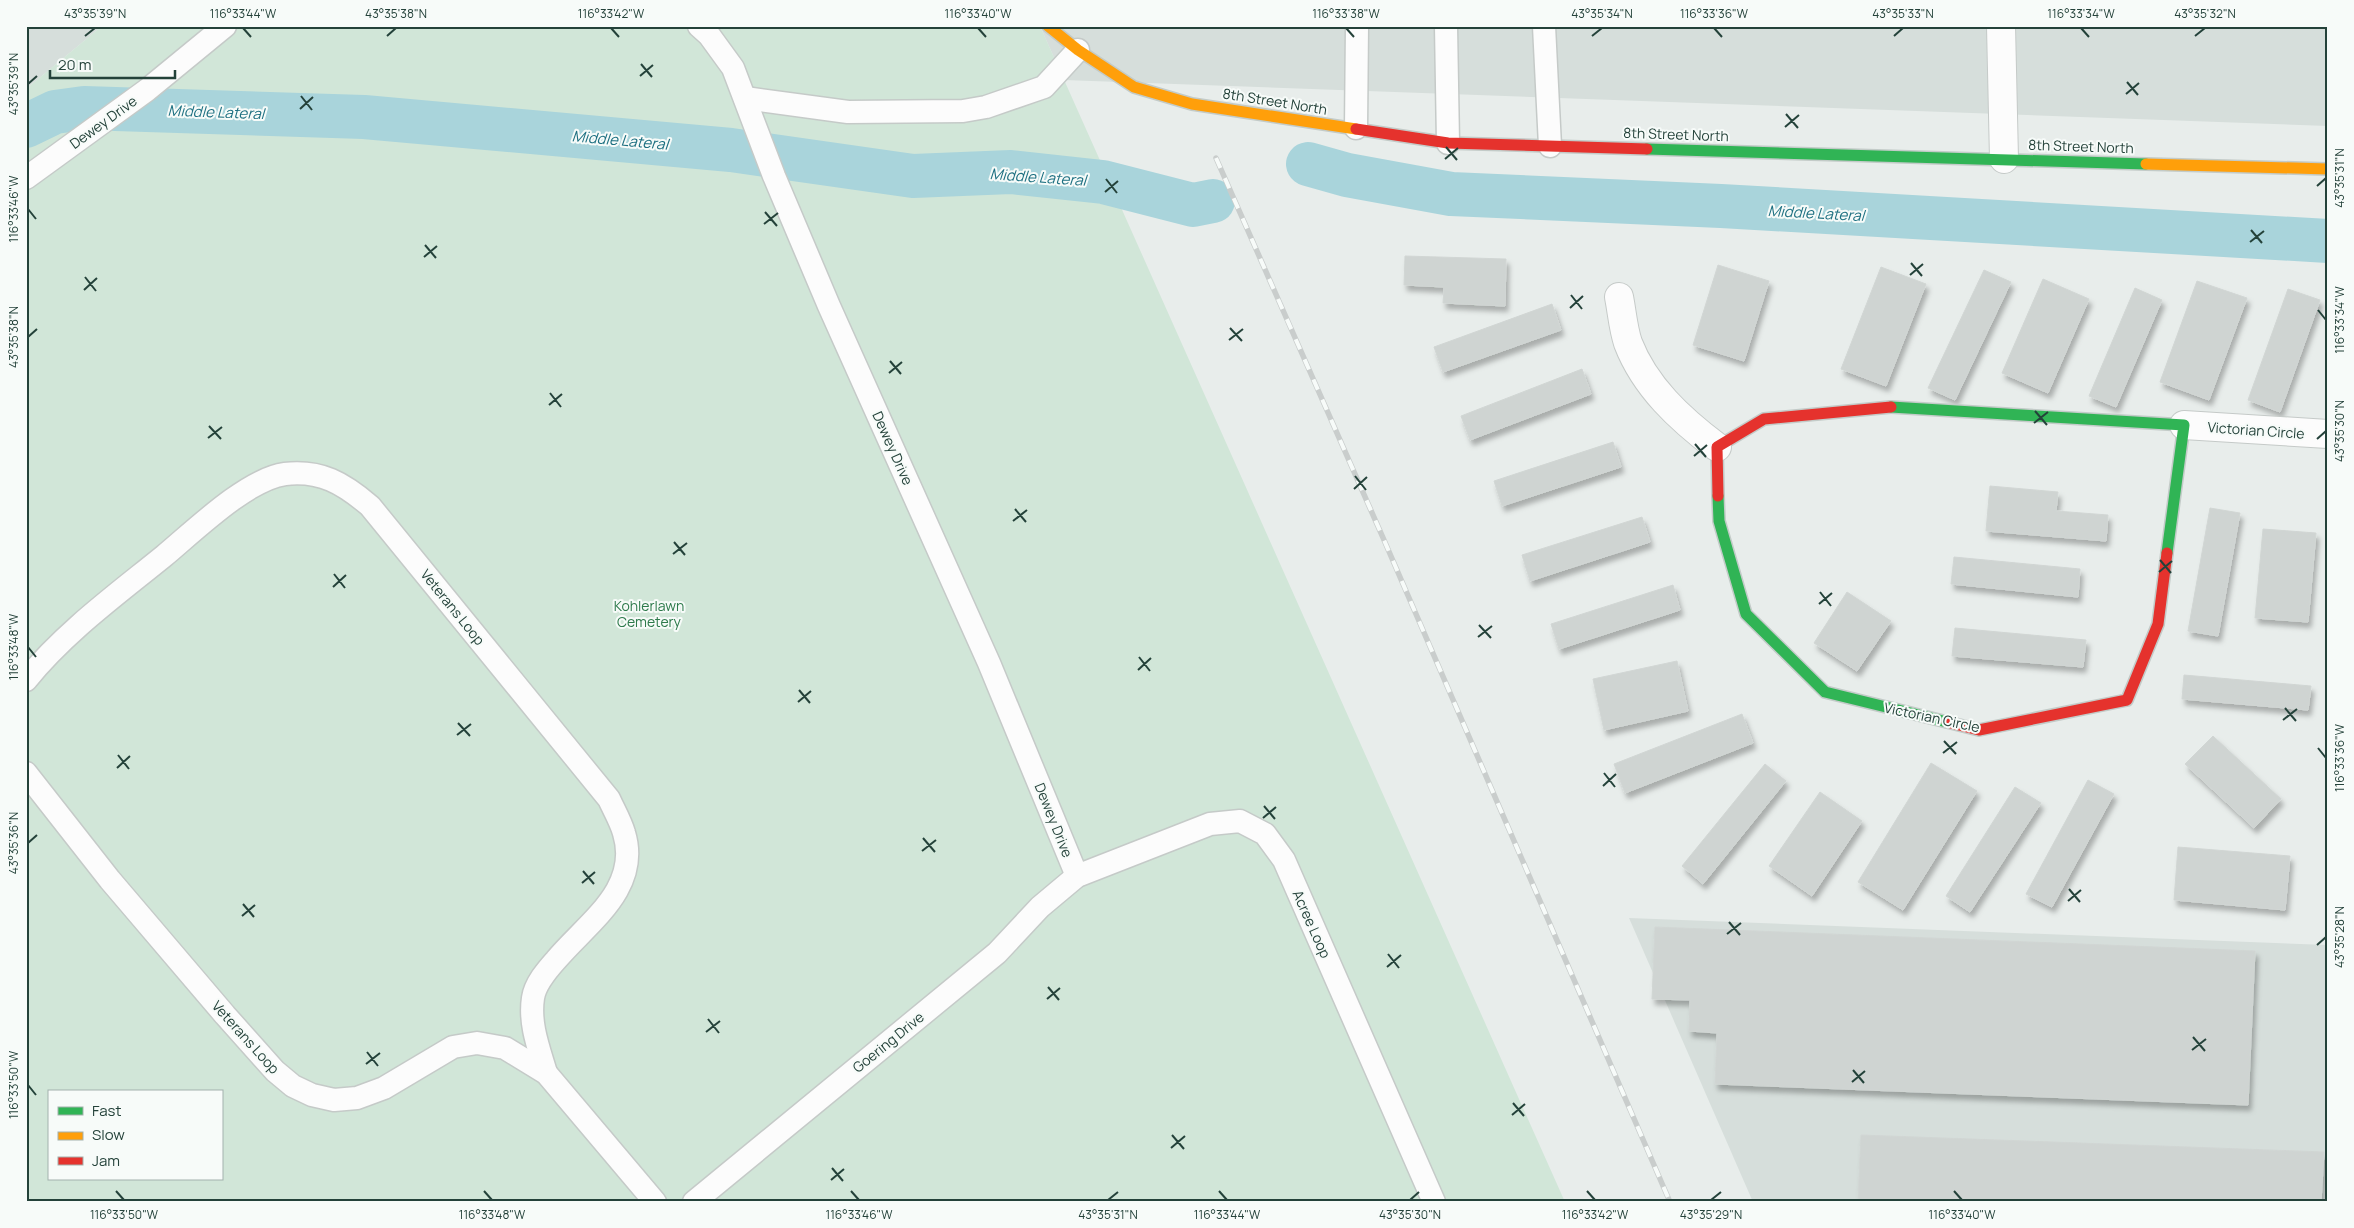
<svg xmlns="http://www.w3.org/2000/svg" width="2354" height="1228" viewBox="0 0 2354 1228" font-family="Manrope,sans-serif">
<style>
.built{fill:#d6dedb}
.green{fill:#d1e6d8;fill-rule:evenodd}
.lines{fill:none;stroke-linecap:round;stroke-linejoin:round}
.canal{stroke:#a9d4db;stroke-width:44}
.building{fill:#cfd4d2;stroke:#d1d6d4;filter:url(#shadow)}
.lane-casing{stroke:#c5cac8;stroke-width:25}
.street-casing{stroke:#c5cac8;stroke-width:30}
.fast-casing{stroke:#c3cbc8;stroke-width:14}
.slow-casing{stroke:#c3cbc8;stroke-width:14}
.jam-casing{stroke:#c3cbc8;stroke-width:14}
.lane{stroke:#fcfcfc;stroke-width:22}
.street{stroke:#fcfcfc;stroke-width:28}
.fast{stroke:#30b455;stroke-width:11}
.slow{stroke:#ff9f0a;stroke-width:11}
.jam{stroke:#e5322d;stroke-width:11}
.rail-casing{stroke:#c9cdcc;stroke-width:5.5}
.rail{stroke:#f7fbf9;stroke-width:4;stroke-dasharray:11;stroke-linecap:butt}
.ticks{fill:none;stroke:#24423a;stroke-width:2}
.labels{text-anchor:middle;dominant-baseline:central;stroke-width:4;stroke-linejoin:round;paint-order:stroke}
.street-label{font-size:14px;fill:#24423a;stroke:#f7fbf9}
.park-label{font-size:14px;fill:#2d7a4b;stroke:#f7fbf9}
.water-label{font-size:15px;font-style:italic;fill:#1c6f80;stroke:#f7fbf9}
.neatline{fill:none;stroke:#24423a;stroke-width:2}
.ticks-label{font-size:12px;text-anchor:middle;fill:#24423a}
</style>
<defs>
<filter id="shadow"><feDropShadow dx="3" dy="5.5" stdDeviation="2.5" flood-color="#0004"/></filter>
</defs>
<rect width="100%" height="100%" fill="#e8edeb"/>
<g class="built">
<polygon points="26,26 102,26 26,89"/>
<polygon points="1040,26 2328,26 2328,126 1064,80"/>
<polygon points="1629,918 2328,945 2328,1202 1753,1202"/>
</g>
<path class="green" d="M102 26H1040L1565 1202H26V89ZM49 1092H221V1179H49Z"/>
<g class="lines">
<g class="canal">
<polyline points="26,126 55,112 84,108 364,117 731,150 913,176 1011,172 1103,182 1193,205 1213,201"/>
<polyline points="1308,164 1347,175 1451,194 1721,206 2328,241"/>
</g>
</g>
<g class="building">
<polygon points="1405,256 1506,259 1505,306 1443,303 1444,287 1404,285"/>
<polygon points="1718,265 1769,281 1744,361 1693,345"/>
<polygon points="1881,267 1926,284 1886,386 1841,369"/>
<polygon points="1984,270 2011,282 1955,400 1928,388"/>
<polygon points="2043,279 2089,299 2048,393 2002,373"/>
<polygon points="2197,281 2247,298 2209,400 2160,382"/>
<polygon points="2135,288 2162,300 2116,407 2089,396"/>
<polygon points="2288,289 2320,300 2280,412 2248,400"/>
<polygon points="1552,304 1561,330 1443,372 1434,347"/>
<polygon points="1582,369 1591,394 1470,440 1461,416"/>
<polygon points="1613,442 1621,467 1502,506 1494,481"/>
<polygon points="1990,486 2058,492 2056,511 2108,515 2106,541 1986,531"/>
<polygon points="2210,508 2240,513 2218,636 2188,631"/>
<polygon points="1642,517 1650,542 1530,581 1522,555"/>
<polygon points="2263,529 2316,533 2308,622 2255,618"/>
<polygon points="1954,557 2080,569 2078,597 1951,584"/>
<polygon points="1673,585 1680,610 1559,649 1551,624"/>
<polygon points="1847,592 1891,621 1857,671 1814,643"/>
<polygon points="1955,628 2086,640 2083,667 1952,656"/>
<polygon points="1677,661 1688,711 1604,730 1593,679"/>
<polygon points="2184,675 2311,686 2308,710 2182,699"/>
<polygon points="1742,714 1753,743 1625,793 1614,764"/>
<polygon points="2213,736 2281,799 2254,828 2185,764"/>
<polygon points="1931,763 1977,791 1903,910 1858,882"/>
<polygon points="1765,764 1786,781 1703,884 1682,866"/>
<polygon points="2088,780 2114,794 2052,907 2026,894"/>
<polygon points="2015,787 2041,803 1970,912 1946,896"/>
<polygon points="1820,792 1862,821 1812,896 1769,866"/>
<polygon points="2178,847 2290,856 2285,910 2174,900"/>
<polygon points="1655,927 2255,951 2248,1105 1715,1084 1717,1033 1689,1031 1690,1000 1652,999"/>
<polygon points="1861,1135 2324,1152 2321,1202 1858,1202"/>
</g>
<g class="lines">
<defs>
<g id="lane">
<polyline points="699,26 709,35 733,68 774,176 829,306 989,663 1077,876"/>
<polyline points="1446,26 1448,143"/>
<polyline points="1544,26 1550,146"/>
<polyline points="745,98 848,112 963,111 986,107 1044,87 1078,50"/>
<polyline points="1356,128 1357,26"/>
<polyline points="26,178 147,90 225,26"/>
<path d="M26 680C65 632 116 595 164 556 193 532 247 479 285 474 321 470 343 483 370 506L609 799C614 810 621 822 624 833 641 889 587 923 556 960 547 970 535 984 533 998 529 1024 539 1049 546 1073"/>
<polyline points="26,773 110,880 225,1015 275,1071 293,1086 312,1095 334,1100 357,1098 384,1088 453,1047 477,1043 505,1048 546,1073 655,1202"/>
<polyline points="694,1202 997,953 1040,907 1077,876 1210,824 1240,821 1265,834 1284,860 1434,1202"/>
</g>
<g id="street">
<polyline points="2001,26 2004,159"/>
<path d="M1619 297C1622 312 1623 328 1628 343 1645 387 1680 419 1717 447"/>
<polyline points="2184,425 2328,434"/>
</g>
<g id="fast">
<polyline points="1647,149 2146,164"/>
<polyline points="1891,407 2184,425 2167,553"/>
<polyline points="1718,496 1719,521 1746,614 1825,692 1947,722"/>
</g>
<g id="slow">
<polyline points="1048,26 1078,50 1134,87 1192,104 1356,129"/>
<polyline points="2146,164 2328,169"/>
</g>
<g id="jam">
<polyline points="1356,129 1448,143 1647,149"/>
<polyline points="1718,496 1717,447 1764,419 1891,407"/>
<polyline points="1947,722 1979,730 2127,700 2158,624 2167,553"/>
</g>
</defs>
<use href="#lane" class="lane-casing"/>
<use href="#street" class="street-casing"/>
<use href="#fast" class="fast-casing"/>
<use href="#slow" class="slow-casing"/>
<use href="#jam" class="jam-casing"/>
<use href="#lane" class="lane"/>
<use href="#street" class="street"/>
<use href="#fast" class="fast"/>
<use href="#slow" class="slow"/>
<use href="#jam" class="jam"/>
<defs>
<polyline id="rail" points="1216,158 1384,540 1670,1202"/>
</defs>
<use href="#rail" class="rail-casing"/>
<use href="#rail" class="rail"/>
</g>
<path class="ticks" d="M243 28 251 37M611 28 619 37M978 28 986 37M1346 28 1354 37M1714 28 1722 37M2081 28 2089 37M85 36 95 28M387 36 396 28M1592 36 1602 28M1894 36 1903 28M2195 36 2205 28M641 64 652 77M640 76 653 65M2127 82 2138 95M28 84 37 76M2126 94 2139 83M301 96 312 110M300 109 313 97M1786 114 1798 128M1785 127 1799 115M1446 147 1457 160M1445 159 1458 148M1106 179 1117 193M2317 186 2326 178M1105 192 1118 181M28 209 36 219M765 212 777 226M764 224 778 213M2251 230 2262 243M2250 242 2264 231M425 245 436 258M424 257 437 246M1911 263 1922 276M1910 275 1923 264M85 277 96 291M84 290 97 278M1571 295 1582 309M1570 308 1583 296M2318 310 2326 320M1230 328 1242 341M28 337 37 329M1229 340 1243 329M890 361 901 374M889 373 902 362M550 393 561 407M549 405 562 394M2035 411 2047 425M2034 423 2048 412M209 426 221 439M208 438 222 427M2317 439 2326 431M1695 444 1706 457M1694 456 1707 445M1355 476 1366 490M1354 489 1367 477M1015 509 1026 522M1013 521 1027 510M674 542 685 555M673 554 687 543M2160 560 2171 573M2159 572 2172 561M334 574 345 588M333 587 346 575M1820 592 1831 606M1819 604 1832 593M1479 625 1491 638M1478 637 1492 626M28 647 36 657M1139 657 1150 671M1138 670 1151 658M799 690 810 703M798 702 811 691M2285 708 2296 721M2283 720 2297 709M458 723 470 736M457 735 471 724M1944 741 1956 754M2318 748 2326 758M1943 753 1957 742M118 755 129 769M117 768 130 756M1604 773 1615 787M1603 786 1616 774M1264 806 1275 819M1263 818 1276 807M923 838 935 852M28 843 37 835M922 851 936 840M583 871 594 884M582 883 595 872M2069 889 2080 902M2068 901 2081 890M243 904 254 917M242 916 255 905M1729 922 1740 935M1727 934 1741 923M2317 945 2326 937M1388 954 1399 968M1387 967 1401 955M1048 987 1059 1000M1047 999 1060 988M708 1019 719 1033M706 1032 720 1021M2193 1037 2205 1051M2192 1050 2206 1039M367 1052 378 1066M366 1064 380 1053M1853 1070 1864 1083M1852 1082 1865 1071M28 1085 36 1095M1513 1103 1524 1116M1512 1115 1525 1104M1172 1135 1184 1149M1171 1148 1185 1136M832 1168 843 1181M831 1180 844 1169M116 1191 124 1200M484 1191 492 1200M851 1191 859 1200M1219 1191 1227 1200M1587 1191 1595 1200M1954 1191 1962 1200M1108 1200 1118 1192M1410 1200 1419 1192M1711 1200 1721 1192"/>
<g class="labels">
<g class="street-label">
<text transform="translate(1275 101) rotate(9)">8th Street North</text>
<text transform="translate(103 122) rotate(-36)">Dewey Drive</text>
<text transform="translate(1676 134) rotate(2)">8th Street North</text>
<text transform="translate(2081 146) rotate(2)">8th Street North</text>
<text transform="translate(2256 430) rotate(4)">Victorian Circle</text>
<text transform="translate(893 448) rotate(66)">Dewey Drive</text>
<text transform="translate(453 607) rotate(51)">Veterans Loop</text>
<text transform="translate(1932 717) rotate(12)">Victorian Circle</text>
<text transform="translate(1054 820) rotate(68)">Dewey Drive</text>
<text transform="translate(1312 924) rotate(66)">Acree Loop</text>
<text transform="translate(246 1037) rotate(48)">Veterans Loop</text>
<text transform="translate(888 1042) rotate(-39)">Goering Drive</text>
</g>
<g class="park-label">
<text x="649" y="605">Kohlerlawn<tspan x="649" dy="16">Cemetery</tspan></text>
</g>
<g class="water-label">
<text transform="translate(216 112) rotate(2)">Middle Lateral</text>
<text transform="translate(620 140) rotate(5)">Middle Lateral</text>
<text transform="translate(1038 177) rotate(4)">Middle Lateral</text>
<text transform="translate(1816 213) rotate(3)">Middle Lateral</text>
</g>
</g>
<rect width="2354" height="1228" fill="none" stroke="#f7fbf9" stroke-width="55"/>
<rect x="48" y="1090" width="175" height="90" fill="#f7fbf9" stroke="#a3b1ad"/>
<rect x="58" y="1107" width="25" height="8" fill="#30b455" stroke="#a3b1ad"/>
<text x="92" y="1116" font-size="15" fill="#24423a">Fast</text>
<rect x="58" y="1132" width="25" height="8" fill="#ff9f0a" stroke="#a3b1ad"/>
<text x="92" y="1140" font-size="15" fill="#24423a">Slow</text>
<rect x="58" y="1157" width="25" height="8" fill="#e5322d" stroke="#a3b1ad"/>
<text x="92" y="1166" font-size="15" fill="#24423a">Jam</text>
<path d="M50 70v8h125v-8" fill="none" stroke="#24423a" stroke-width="2.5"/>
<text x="58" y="70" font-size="15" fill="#24423a" stroke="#f7fbf9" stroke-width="4" paint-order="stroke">20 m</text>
<rect x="28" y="28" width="2298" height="1172" class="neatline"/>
<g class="ticks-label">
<text x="95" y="18">43°35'39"N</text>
<text x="243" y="18">116°33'44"W</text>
<text x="396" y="18">43°35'38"N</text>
<text x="611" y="18">116°33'42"W</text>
<text x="978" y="18">116°33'40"W</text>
<text x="1346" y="18">116°33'38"W</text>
<text x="1602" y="18">43°35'34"N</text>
<text x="1714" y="18">116°33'36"W</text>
<text x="1903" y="18">43°35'33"N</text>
<text x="2081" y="18">116°33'34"W</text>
<text x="2205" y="18">43°35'32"N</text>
<text transform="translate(14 84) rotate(-90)" y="4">43°35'39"N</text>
<text transform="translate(2340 178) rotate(-90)" y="4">43°35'31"N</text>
<text transform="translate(14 209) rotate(-90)" y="4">116°33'46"W</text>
<text transform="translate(2340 320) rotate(-90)" y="4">116°33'34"W</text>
<text transform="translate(14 337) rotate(-90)" y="4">43°35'38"N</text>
<text transform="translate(2340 431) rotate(-90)" y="4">43°35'30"N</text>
<text transform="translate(14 647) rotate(-90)" y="4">116°33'48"W</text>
<text transform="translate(2340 758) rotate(-90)" y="4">116°33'36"W</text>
<text transform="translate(14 843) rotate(-90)" y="4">43°35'36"N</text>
<text transform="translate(2340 937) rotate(-90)" y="4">43°35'28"N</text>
<text transform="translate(14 1085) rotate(-90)" y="4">116°33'50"W</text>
<text x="124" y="1219">116°33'50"W</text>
<text x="492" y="1219">116°33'48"W</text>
<text x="859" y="1219">116°33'46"W</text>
<text x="1108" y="1219">43°35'31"N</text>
<text x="1227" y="1219">116°33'44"W</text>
<text x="1410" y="1219">43°35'30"N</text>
<text x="1595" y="1219">116°33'42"W</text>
<text x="1711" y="1219">43°35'29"N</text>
<text x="1962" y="1219">116°33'40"W</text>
</g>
</svg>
